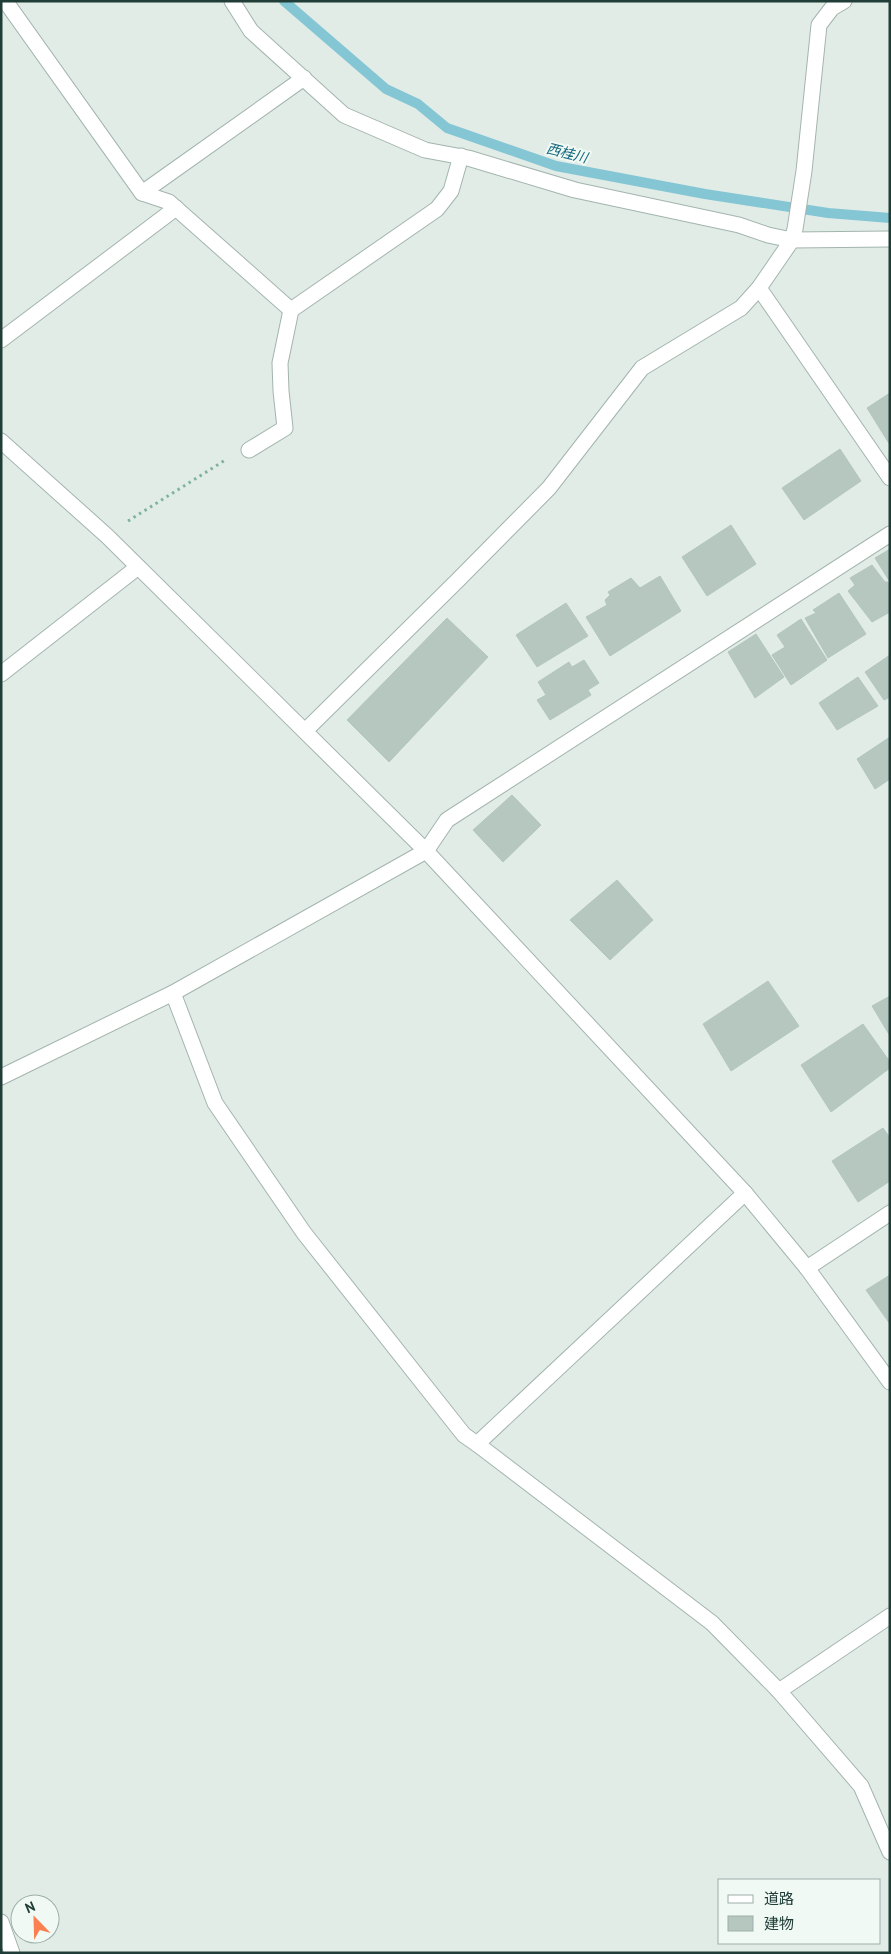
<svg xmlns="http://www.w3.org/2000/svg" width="891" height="1954" viewBox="0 0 891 1954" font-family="'PT Sans','Noto Sans JP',sans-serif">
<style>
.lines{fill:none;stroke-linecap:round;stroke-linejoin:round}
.stream{stroke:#85c6d5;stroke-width:10}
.building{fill:#b6c7c0;stroke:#b3c6bf}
.minor-casing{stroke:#a3b4af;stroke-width:17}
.path{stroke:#7fb2a4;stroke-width:3;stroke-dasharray:2.5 4;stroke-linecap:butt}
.minor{stroke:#fff;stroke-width:15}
.labels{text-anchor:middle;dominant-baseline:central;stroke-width:4;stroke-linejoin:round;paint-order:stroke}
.water-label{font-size:14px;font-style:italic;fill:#17697d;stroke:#f1f9f5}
</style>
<rect width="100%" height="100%" fill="#e1ece7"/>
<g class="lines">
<polyline class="stream" points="284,1 386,89 418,104 447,128 556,166 705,194 828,213 890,218"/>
</g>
<g class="building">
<polygon points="890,393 890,445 867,408"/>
<polygon points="840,449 861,481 804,520 782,488"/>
<polygon points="731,525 756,564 707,596 682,557"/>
<polygon points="890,549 890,582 875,558"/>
<polygon points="872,565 885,582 888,582 890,585 890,612 872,622 848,591 855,585 850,578"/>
<polygon points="660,576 681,611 610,656 586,617 607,605 605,600 610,595 608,592 631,578 640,588"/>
<polygon points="839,593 866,634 828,658 805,618 816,613 813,610"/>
<polygon points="566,603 588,636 537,667 516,635"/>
<polygon points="447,618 488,657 389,762 347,720"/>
<polygon points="801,619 827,660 791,685 772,655 785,647 777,635"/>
<polygon points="756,634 784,677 755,698 728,652"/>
<polygon points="890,655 890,697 884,700 865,672"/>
<polygon points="584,660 599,683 588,690 591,695 550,720 537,700 546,695 538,682 569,662 572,667"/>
<polygon points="858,677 878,706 837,730 819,703"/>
<polygon points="890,737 890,779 875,789 857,759"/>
<polygon points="512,795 541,825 503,862 473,830"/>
<polygon points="617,880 653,920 610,960 570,920"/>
<polygon points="768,981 799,1026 731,1071 703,1024"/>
<polygon points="890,996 890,1036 872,1006"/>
<polygon points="863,1024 890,1062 890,1068 831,1112 801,1065"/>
<polygon points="883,1128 890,1138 890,1181 858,1202 832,1161"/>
<polygon points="890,1275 890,1324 866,1290"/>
</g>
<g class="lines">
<defs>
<g id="minor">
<polyline points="232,1 251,31 344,115 425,150 468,158 575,190 739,225 768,235 792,240 890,239"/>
<polyline points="844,1 832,8 819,25 804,171 795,229 792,240 759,288 890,478"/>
<polyline points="6,2 142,193 169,202 291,310"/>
<polyline points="142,193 304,78"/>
<polyline points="1,340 176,208"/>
<polyline points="1,441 107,536 426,851 745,1193 807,1268 890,1382"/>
<polyline points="249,450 285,428 281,391 280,363 291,310 437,209 451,191 461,156"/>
<polyline points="1,674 138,567"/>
<polyline points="305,731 457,581 549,488 642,368 741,308 759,288"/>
<polyline points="173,993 215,1103 304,1233 464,1435 477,1444 745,1193"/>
<polyline points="1,1077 173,993 426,851 447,820 890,534"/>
<polyline points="807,1268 890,1213"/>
<polyline points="477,1444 712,1623 779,1691 861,1786 890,1852"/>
<polyline points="779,1691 890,1616"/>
<polyline points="1,1922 12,1953"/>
</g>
</defs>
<use href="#minor" class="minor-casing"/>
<polyline class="path" points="128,521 227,459"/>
<use href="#minor" class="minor"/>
</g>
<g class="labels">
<g class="water-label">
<text transform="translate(567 153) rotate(14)">西桂川</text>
</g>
</g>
<rect width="891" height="1954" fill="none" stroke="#203e37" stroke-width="5"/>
<rect x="718" y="1879" width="162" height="65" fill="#f1f9f5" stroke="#9daea9"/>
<rect x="728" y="1895" width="25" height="8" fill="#ffffff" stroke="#9daea9"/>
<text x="764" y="1904" font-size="15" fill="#203e37">道路</text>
<rect x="728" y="1916" width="25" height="15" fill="#b6c7c0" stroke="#9daea9"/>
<text x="764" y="1929" font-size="15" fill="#203e37">建物</text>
<g transform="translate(35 1919) rotate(337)"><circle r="24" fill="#f1f9f5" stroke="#9daea9"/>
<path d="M0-4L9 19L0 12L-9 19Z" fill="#fa8051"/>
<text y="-8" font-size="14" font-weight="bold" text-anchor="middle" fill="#203e37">N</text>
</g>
</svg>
